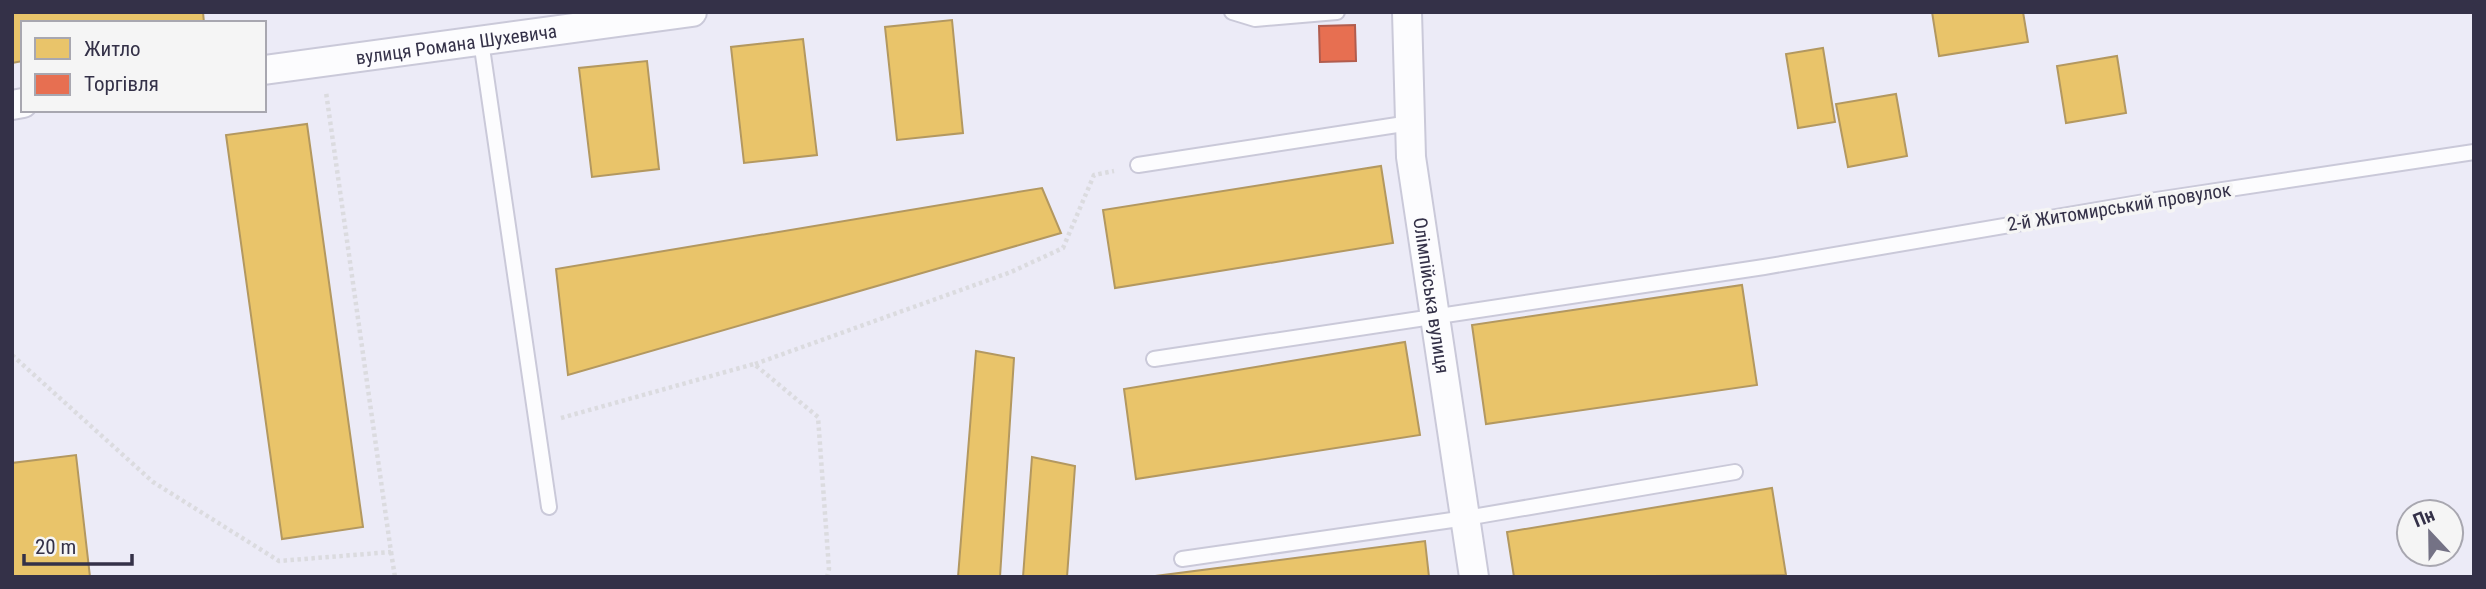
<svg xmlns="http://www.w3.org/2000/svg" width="2486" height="589" viewBox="0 0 2486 589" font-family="'Roboto Condensed',sans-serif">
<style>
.homes{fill:#e9c46a;stroke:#b39860;stroke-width:2}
.shops{fill:#e76f51;stroke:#b15c4e;stroke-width:2}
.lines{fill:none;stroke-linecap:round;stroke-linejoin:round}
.service-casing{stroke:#cac9d9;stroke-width:18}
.minor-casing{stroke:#cac9d9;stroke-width:32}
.path{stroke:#dbdbdf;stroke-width:4.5;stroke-dasharray:3.5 3.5;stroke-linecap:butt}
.service{stroke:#fcfcfe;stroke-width:14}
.minor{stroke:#fcfcfe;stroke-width:28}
.labels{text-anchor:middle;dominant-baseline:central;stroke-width:7;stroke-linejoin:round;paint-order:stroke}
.street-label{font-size:19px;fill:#343148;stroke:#f5f5f5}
</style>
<rect width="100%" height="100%" fill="#ecebf7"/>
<g class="homes">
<polygon points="12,12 203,12 204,23 23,23 23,61 12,63"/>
<polygon points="1932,12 2023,12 2028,42 1939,56"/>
<polygon points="952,20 963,133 897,140 885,27"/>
<polygon points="803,39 817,155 744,163 731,47"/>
<polygon points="1823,48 1835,122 1798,128 1786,54"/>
<polygon points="2117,56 2126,113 2066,123 2057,66"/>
<polygon points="647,61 659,169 592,177 579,68"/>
<polygon points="1896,94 1907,156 1848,167 1836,104"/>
<polygon points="307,124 363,527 282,539 226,135"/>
<polygon points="1381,166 1393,243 1115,288 1103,210"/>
<polygon points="1042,188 1061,233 568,375 556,269"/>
<polygon points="1742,285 1757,385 1486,424 1472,325"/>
<polygon points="1405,342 1420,435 1136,479 1124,389"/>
<polygon points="976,351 1014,358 1000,577 958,577"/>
<polygon points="76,455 90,577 12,577 12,463"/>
<polygon points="1032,457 1075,466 1067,577 1023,577"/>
<polygon points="1772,488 1786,575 1514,577 1507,532"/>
<polygon points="1425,541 1429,577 1156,577 1156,576"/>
</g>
<polygon class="shops" points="1355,25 1356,61 1320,62 1319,26"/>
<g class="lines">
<defs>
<g id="service">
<polyline points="1232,12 1255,19 1337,12"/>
<polyline points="481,41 549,507"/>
<polyline points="1138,165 1410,123"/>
<polyline points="1154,359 1764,267 2156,200 2474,152"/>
<polyline points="1182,559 1466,518 1735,472"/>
</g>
<g id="minor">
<path id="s1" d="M1407 12 1411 157 1474 577"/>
<path id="s2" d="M264 70 692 12"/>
<polyline points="12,105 23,103"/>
</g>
</defs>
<use href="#service" class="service-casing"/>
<use href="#minor" class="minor-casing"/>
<g class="path">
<polyline points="12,355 153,482 279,561 391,552 326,92"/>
<polyline points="755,364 1011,272 1063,248 1094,175 1114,171"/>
<polyline points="561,418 754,364 818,417 829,569 827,577"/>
<polyline points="391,552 395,577"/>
</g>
<use href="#service" class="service"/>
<use href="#minor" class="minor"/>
</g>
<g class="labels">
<g class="street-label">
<text stroke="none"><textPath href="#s2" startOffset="194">вулиця Романа Шухевича</textPath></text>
<text transform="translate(2119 207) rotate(-9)">2-й Житомирський провулок</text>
<text stroke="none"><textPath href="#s1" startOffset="285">Олімпійська вулиця</textPath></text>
</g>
</g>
<rect width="2486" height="589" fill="none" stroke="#343148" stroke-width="28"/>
<rect x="21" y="21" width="245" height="91" fill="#f5f5f5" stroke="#a8a7b0" stroke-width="2"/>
<rect x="35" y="38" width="35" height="21" fill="#e9c46a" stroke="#a8a7b0" stroke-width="2"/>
<text x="84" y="56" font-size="21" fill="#343148">Житло</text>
<rect x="35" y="74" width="35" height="21" fill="#e76f51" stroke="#a8a7b0" stroke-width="2"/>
<text x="84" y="91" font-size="21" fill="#343148">Торгівля</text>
<g transform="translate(2430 533) rotate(338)"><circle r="33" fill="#f5f5f5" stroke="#a8a7b0" stroke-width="2"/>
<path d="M0-5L12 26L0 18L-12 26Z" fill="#747285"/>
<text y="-10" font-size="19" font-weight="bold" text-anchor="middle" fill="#343148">Пн</text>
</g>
<path d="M24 554v10h108v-10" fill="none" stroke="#343148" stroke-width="3.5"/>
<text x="35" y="554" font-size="21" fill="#343148" stroke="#f5f5f5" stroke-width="5" paint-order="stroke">20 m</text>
</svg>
